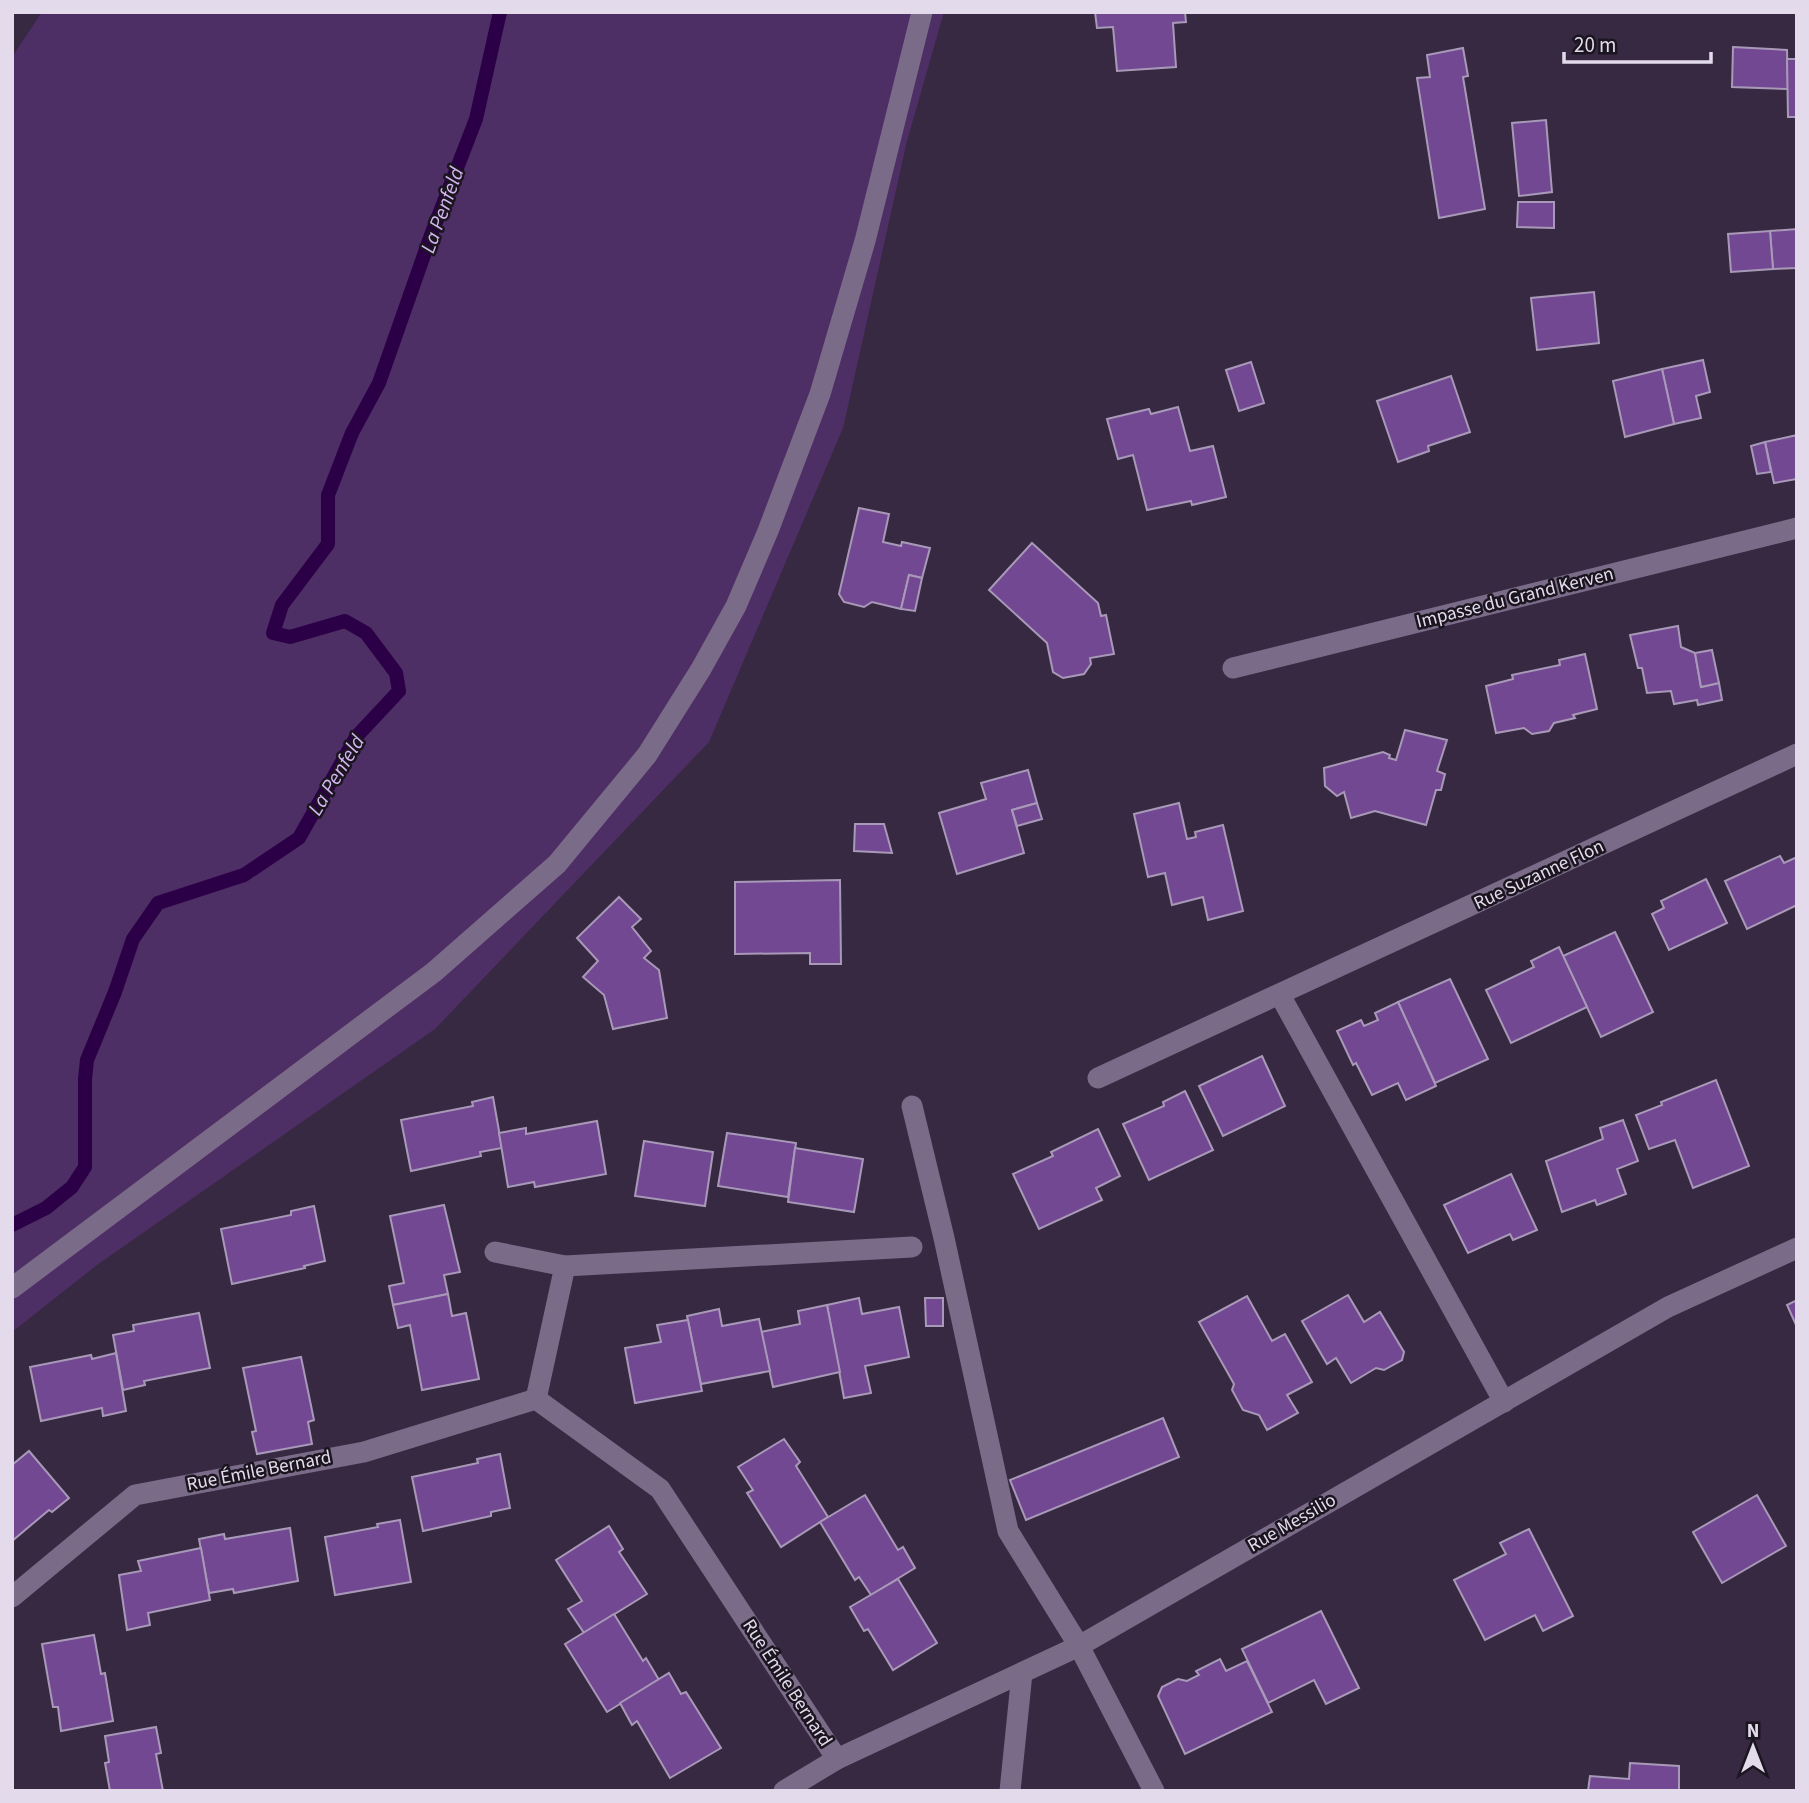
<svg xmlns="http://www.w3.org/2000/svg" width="1809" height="1803" viewBox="0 0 1809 1803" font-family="'Source Sans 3',sans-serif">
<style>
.green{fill:#4d2e65}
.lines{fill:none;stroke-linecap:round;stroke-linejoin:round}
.stream{stroke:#2c0046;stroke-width:14}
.building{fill:#724892;stroke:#a999b8;stroke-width:2}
.street{stroke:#7a6b88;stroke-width:21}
.labels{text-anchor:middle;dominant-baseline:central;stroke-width:5;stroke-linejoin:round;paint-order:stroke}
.street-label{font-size:19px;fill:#e3dbeb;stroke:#1b1520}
.water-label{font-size:21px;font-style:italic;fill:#d6b6f3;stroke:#1b1520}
</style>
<rect width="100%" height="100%" fill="#372942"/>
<polygon class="green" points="42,12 944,12 907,141 843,428 709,742 435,1029 97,1265 12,1332 12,57"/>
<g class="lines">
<polyline class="stream" points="12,1225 46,1208 72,1187 85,1167 85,1079 87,1060 115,992 133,939 158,903 244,875 299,838 356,737 399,691 396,673 366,633 345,621 290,637 273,633 282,605 328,544 328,495 352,433 379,383 431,235 476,119 500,12"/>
</g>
<g class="building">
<polygon points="1095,12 1185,12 1186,22 1173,23 1176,67 1117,71 1113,27 1097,28"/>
<polygon points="1733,47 1787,50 1788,89 1732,87"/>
<polygon points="1463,48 1468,76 1463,77 1485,209 1439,218 1417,78 1430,77 1427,55"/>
<polygon points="1787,59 1797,59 1797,117 1788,117"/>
<polygon points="1546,120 1552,192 1519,196 1512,123"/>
<polygon points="1518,202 1554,202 1554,228 1517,227"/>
<polygon points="1797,229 1797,268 1773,269 1770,231"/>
<polygon points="1770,231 1773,269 1731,272 1728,234"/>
<polygon points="1594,292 1599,343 1537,350 1531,298"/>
<polygon points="1703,360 1710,392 1696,396 1701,418 1674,424 1662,369"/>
<polygon points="1251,362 1264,403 1239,411 1226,370"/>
<polygon points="1662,369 1674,424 1625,437 1613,381"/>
<polygon points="1451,376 1470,432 1428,446 1429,451 1398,462 1377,401"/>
<polygon points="1178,407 1190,451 1213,446 1226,497 1192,505 1191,501 1147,510 1133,455 1118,459 1107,419 1149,409 1151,414"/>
<polygon points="1797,435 1797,479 1774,483 1765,442"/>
<polygon points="1765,442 1771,472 1757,474 1751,446"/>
<polygon points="859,508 889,514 883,542 901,546 902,542 930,548 922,578 909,575 901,609 872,602 864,607 844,602 839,594"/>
<polygon points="1032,543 1098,603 1101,616 1106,615 1114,654 1090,658 1091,664 1084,674 1063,678 1053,672 1047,643 989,590"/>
<polygon points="909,575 922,578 915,611 901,609"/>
<polygon points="1678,626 1681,647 1695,653 1701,687 1719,683 1722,700 1698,705 1697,700 1674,704 1671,691 1647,693 1642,668 1638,668 1630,635"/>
<polygon points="1712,650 1719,683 1701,687 1695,653"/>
<polygon points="1585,654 1597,709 1573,715 1575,718 1554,723 1549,731 1532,734 1524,728 1496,733 1486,686 1513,679 1512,675 1560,665 1559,660"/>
<polygon points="1405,730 1447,740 1437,771 1445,774 1441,790 1436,790 1426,825 1375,811 1351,818 1344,792 1337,796 1325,786 1324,768 1383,752 1390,755 1389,758 1396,760"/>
<polygon points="1028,770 1037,803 1012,810 1024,853 957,874 939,813 986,799 981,783"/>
<polygon points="1037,803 1042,819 1017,826 1012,810"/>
<polygon points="1179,803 1187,839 1196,837 1195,832 1223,825 1243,911 1208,920 1203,897 1172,905 1165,873 1148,877 1134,814"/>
<polygon points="855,824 884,824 892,853 854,851"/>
<polygon points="1780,856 1784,863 1797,857 1797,905 1747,929 1725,881"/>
<polygon points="1706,879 1727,923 1669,950 1652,914 1664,908 1661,901"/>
<polygon points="840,880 841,964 810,964 810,953 735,954 735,882"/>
<polygon points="619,897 641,919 632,927 651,951 644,958 659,970 667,1018 613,1029 604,995 583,977 598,961 577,938"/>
<polygon points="1615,932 1653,1012 1601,1037 1563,956"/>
<polygon points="1559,947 1587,1007 1511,1043 1486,990 1534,967 1531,961"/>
<polygon points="1450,979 1488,1059 1435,1083 1398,1002"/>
<polygon points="1398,1002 1436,1086 1406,1100 1398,1083 1372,1095 1356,1063 1353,1065 1337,1031 1361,1020 1364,1026 1378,1020 1375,1013"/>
<polygon points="1262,1056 1285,1106 1223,1136 1199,1086"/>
<polygon points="1716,1080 1749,1166 1693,1188 1675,1140 1649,1149 1636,1115 1662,1105 1661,1102"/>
<polygon points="1185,1091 1213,1150 1149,1180 1123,1124 1164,1106 1163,1102"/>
<polygon points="493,1097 502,1148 480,1152 481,1156 411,1171 401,1120 473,1106 472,1102"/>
<polygon points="1623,1120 1638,1161 1617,1169 1626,1194 1597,1205 1595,1200 1562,1212 1546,1161 1603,1139 1600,1128"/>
<polygon points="597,1121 606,1174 535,1187 534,1182 508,1187 499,1133 526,1128 526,1134"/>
<polygon points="1098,1129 1120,1176 1096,1188 1102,1200 1039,1229 1013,1174 1053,1156 1051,1152"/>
<polygon points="727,1133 796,1143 788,1197 718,1186"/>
<polygon points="644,1141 713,1152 705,1206 635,1196"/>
<polygon points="795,1148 863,1159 854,1212 788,1202"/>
<polygon points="1511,1174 1537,1230 1513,1240 1510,1234 1468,1253 1444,1205"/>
<polygon points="444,1205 460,1272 444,1275 448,1294 393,1305 389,1286 404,1283 390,1216"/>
<polygon points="314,1206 325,1261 304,1266 305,1268 232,1284 221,1229 291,1215 291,1211"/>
<polygon points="448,1294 452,1316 466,1313 479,1379 422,1390 410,1325 398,1328 393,1305"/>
<polygon points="1348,1295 1364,1322 1380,1312 1404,1352 1402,1360 1384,1370 1376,1368 1351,1383 1336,1358 1327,1364 1302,1321"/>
<polygon points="1247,1296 1272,1341 1285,1334 1312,1382 1287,1395 1298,1413 1267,1430 1259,1415 1243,1410 1232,1390 1234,1384 1199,1322"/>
<polygon points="859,1298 862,1314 899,1307 909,1357 865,1366 871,1393 844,1398 827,1305"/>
<polygon points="925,1298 943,1298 943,1326 926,1326"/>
<polygon points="1797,1300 1797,1327 1787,1305"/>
<polygon points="827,1305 840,1372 773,1387 761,1332 800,1324 798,1311"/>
<polygon points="719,1309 722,1326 759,1319 770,1371 701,1384 687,1316"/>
<polygon points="199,1313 210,1368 144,1381 145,1385 123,1390 113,1335 134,1331 133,1325"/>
<polygon points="688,1320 702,1391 635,1403 625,1348 661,1342 657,1325"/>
<polygon points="116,1353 126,1411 103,1416 102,1408 41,1421 30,1367 91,1355 92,1359"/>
<polygon points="301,1357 314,1420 308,1422 312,1444 257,1454 252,1432 256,1431 243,1368"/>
<polygon points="1163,1418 1179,1457 1026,1520 1010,1480"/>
<polygon points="784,1439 800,1462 796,1466 828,1517 781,1547 747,1493 753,1490 738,1467"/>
<polygon points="29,1451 69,1498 52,1512 49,1510 12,1541 12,1465"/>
<polygon points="500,1454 510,1508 491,1512 491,1516 423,1531 412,1477 478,1463 477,1459"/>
<polygon points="865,1495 898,1550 903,1547 915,1568 871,1595 859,1577 855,1580 820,1522"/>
<polygon points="1757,1495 1786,1546 1722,1583 1693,1532"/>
<polygon points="400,1520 411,1582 335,1595 325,1537 378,1527 377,1524"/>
<polygon points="609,1526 623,1549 619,1552 647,1594 584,1633 568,1609 582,1601 556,1560"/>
<polygon points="290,1528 298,1581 234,1593 233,1589 209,1593 199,1539 224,1534 225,1539"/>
<polygon points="1529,1529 1573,1616 1543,1631 1535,1615 1485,1640 1454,1580 1506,1554 1500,1543"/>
<polygon points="201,1548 210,1600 148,1613 150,1625 127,1630 119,1575 141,1571 138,1561"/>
<polygon points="898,1579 937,1643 893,1670 868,1629 864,1631 850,1607"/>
<polygon points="1321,1611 1359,1688 1326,1704 1314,1680 1268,1703 1242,1649"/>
<polygon points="614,1614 643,1661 646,1658 659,1680 607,1712 565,1644"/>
<polygon points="94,1635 101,1674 105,1673 113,1721 61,1731 58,1707 53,1707 42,1644"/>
<polygon points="1220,1659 1226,1671 1247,1661 1272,1712 1185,1754 1158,1696 1162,1687 1178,1679 1187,1681 1199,1675 1196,1671"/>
<polygon points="669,1673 681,1694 686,1692 721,1748 670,1778 637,1721 632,1725 620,1703"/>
<polygon points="156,1727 161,1753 156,1754 163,1791 110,1791 105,1763 109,1762 105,1736"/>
<polygon points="1630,1763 1679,1766 1679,1791 1588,1791 1590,1776 1629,1779"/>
</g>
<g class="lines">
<g class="street">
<polyline points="1233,668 1797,528"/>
<polyline points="1280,995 1504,1402"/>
<polyline points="1098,1078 1797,754"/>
<polyline points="912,1106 944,1238 1008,1531 1079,1646 1154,1791"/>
<polyline points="495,1252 565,1266"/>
<polyline points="12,1288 434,972 557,864 647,755 701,669 736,606 768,531 820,394 865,241 922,12"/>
<polyline points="536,1399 565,1266 912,1247"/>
<polyline points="12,1597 135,1495 364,1452 536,1399 660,1489 837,1759"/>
<polyline points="784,1791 837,1759 1079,1646 1668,1307 1797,1248"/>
<polyline points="1010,1791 1022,1673"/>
</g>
</g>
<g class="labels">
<g class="street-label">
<text transform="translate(1515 598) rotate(-14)">Impasse du Grand Kerven</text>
<text transform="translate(1539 875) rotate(-25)">Rue Suzanne Flon</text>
<text transform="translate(259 1471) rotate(-11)">Rue Émile Bernard</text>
<text transform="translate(1292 1523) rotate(-30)">Rue Messilio</text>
<text transform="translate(787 1683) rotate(57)">Rue Émile Bernard</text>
</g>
<g class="water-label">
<text transform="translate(442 210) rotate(-70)">La Penfeld</text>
<text transform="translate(336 775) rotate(-59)">La Penfeld</text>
</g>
</g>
<rect width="1809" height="1803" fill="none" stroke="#e3dbeb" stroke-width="28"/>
<g transform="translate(1753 1747)" stroke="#1b1520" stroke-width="5" paint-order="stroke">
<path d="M0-5L12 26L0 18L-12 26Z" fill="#e3dbeb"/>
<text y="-10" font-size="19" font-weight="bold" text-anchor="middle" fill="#e3dbeb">N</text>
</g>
<path d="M1564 52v10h147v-10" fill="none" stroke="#e3dbeb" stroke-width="3.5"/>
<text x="1574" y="52" font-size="21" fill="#e3dbeb" stroke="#1b1520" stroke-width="5" paint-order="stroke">20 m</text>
</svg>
